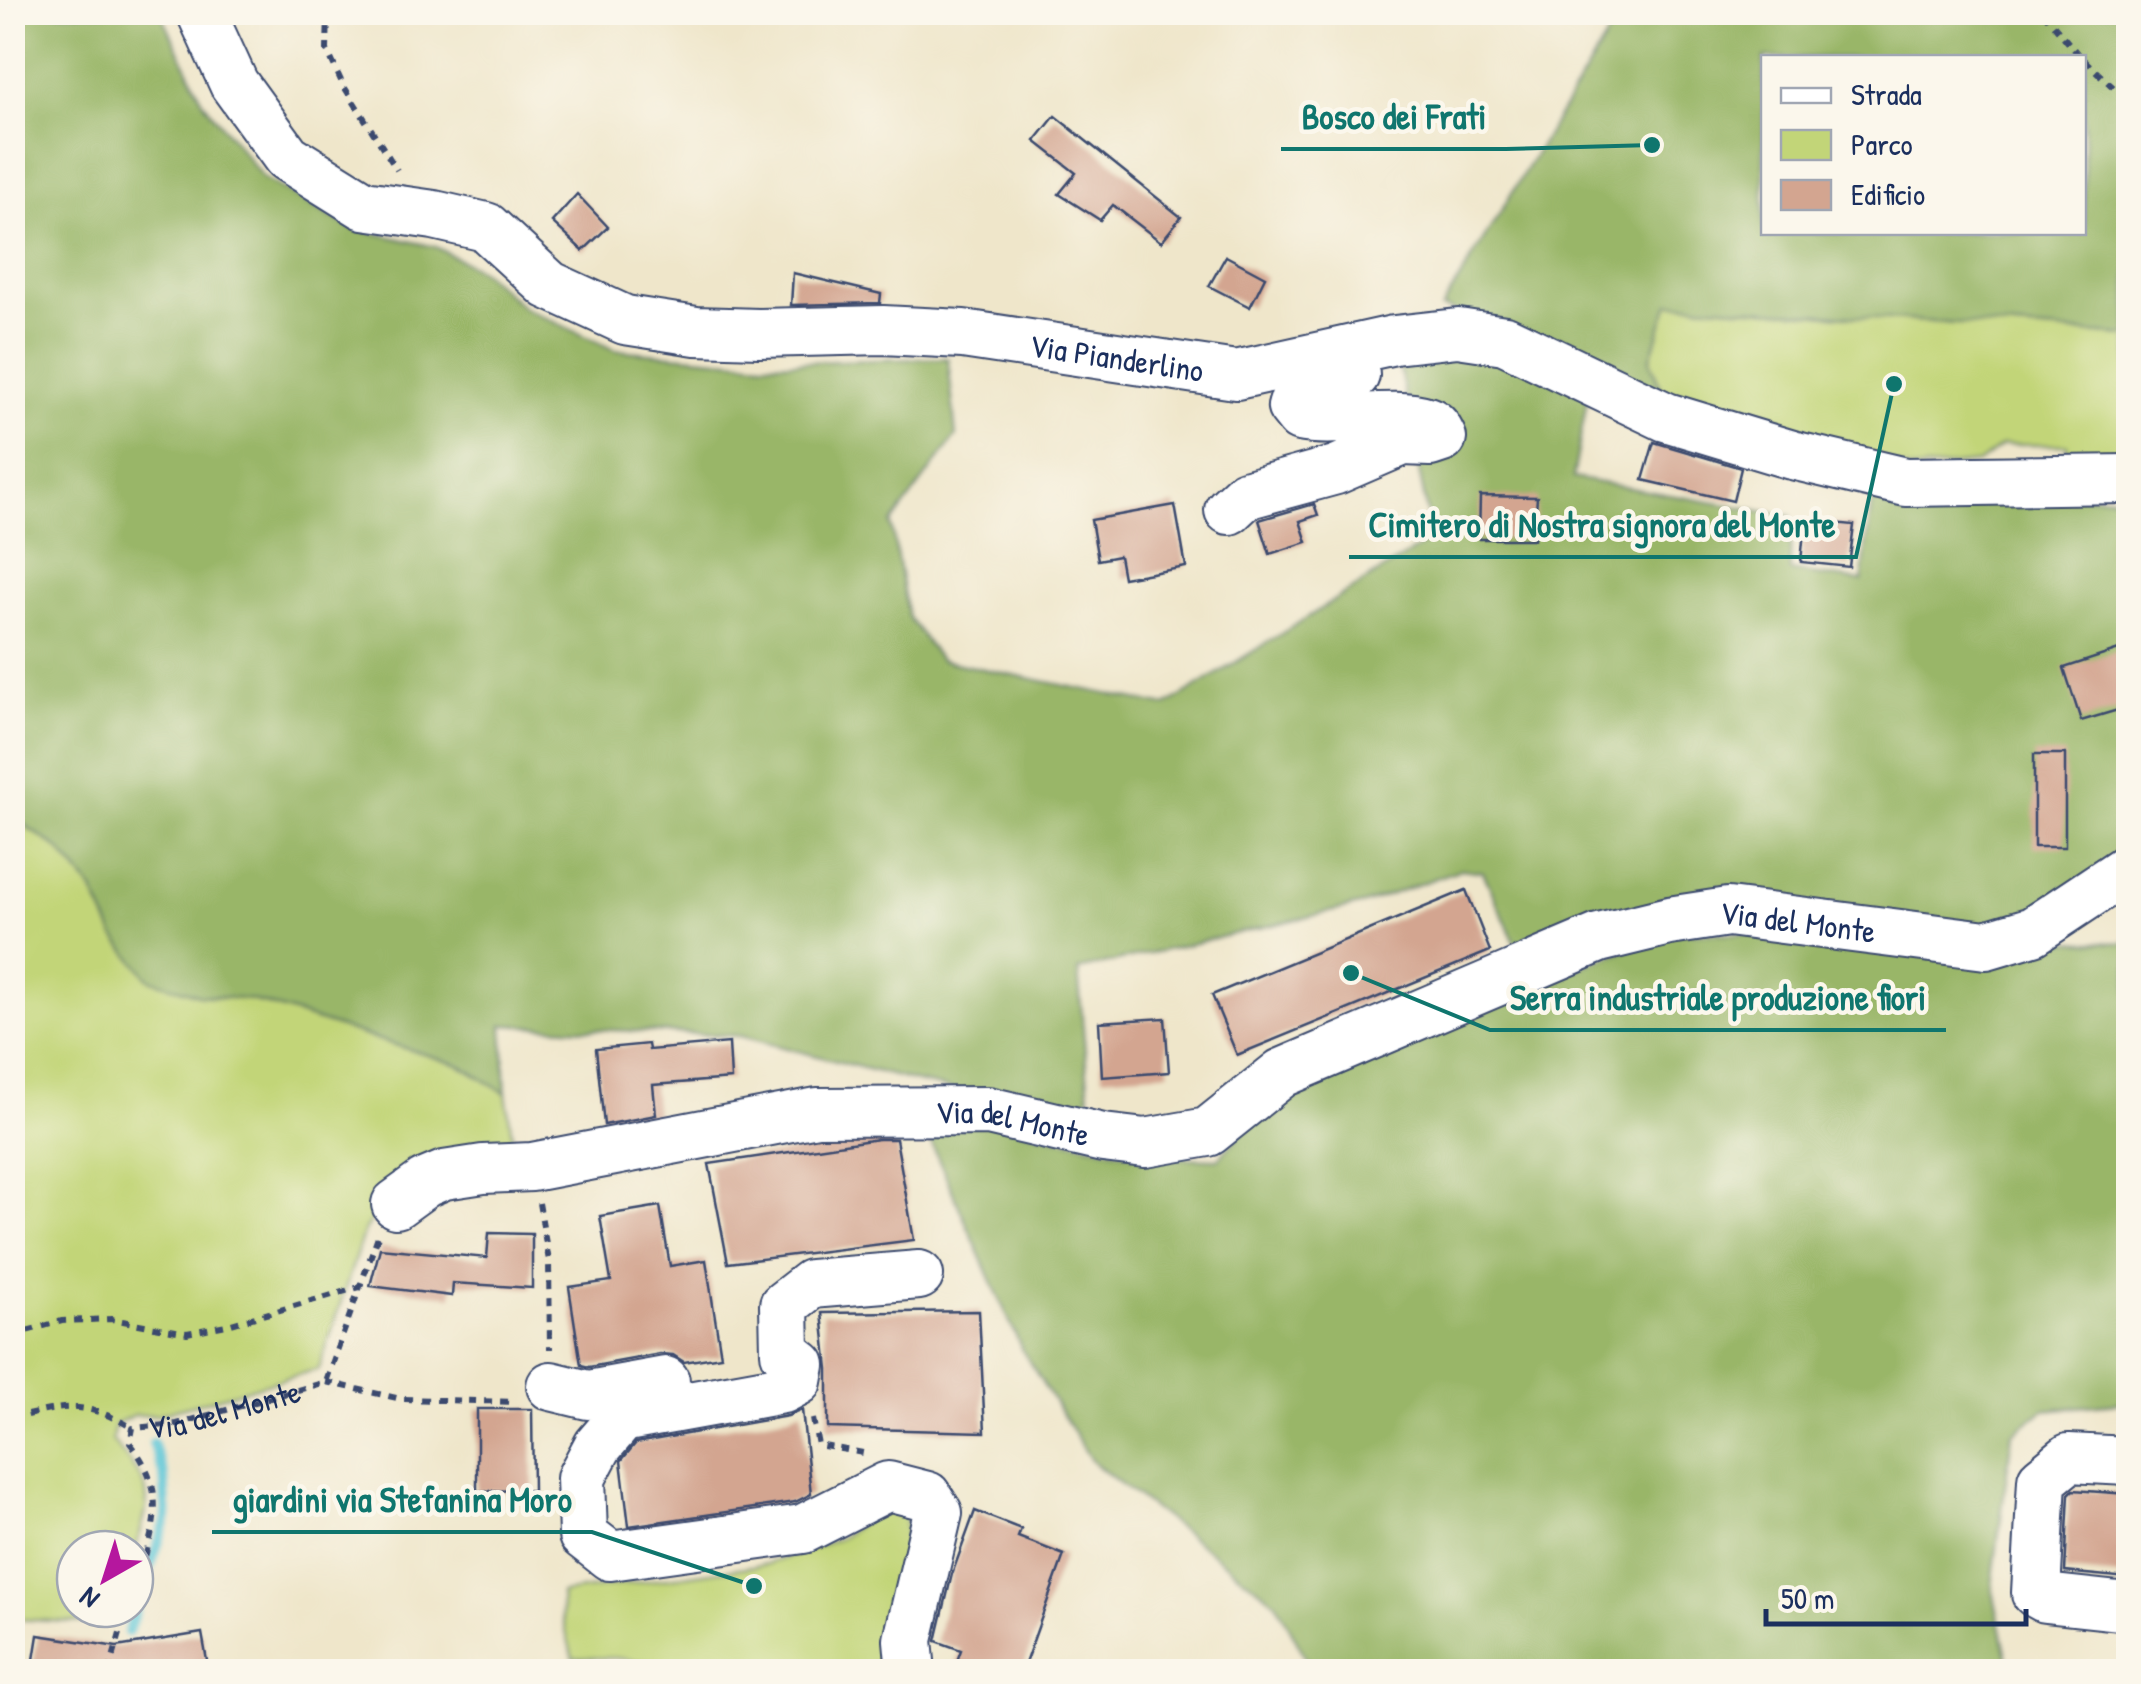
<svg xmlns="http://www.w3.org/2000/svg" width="2141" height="1684" viewBox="0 0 2141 1684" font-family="'Patrick Hand',sans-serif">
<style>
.green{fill:#c2d578;stroke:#6e826b;stroke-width:2.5}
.forest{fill:#99b668;stroke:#5a7263;stroke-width:2.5;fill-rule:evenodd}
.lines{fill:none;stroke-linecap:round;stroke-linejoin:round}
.stream{stroke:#5ac5d5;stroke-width:10}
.building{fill:#d3a590}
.minor-casing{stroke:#3b4a6e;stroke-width:52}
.path{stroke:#3b4a6e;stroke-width:6;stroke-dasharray:8 8;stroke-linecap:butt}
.minor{stroke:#fff;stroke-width:48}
.labels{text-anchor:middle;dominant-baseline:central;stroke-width:9;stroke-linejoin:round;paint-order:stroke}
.street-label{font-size:32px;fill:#1b2f5e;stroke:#fbf7ec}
.leader{fill:none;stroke:#0f766e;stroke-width:4}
.callout-dot{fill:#0f766e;stroke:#fbf7ec;stroke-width:4}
.callout-label{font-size:35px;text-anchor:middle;font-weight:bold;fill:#0f766e;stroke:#fbf7ec;stroke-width:9;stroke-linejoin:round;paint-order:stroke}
</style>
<rect width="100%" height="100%" fill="#fbf7ec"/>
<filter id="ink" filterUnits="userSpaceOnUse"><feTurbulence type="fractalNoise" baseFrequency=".01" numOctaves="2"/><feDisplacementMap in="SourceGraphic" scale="20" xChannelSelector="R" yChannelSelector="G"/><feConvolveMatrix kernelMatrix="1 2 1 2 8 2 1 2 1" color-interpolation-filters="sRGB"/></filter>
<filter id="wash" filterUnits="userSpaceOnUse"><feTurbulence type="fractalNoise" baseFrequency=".0048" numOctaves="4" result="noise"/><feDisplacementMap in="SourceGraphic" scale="40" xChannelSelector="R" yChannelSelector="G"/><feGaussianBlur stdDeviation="2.25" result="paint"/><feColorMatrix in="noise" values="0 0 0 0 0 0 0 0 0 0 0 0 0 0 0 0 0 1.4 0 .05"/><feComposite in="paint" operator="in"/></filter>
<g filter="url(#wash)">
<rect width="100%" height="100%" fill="#efe6ca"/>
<g class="green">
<polygon points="1668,303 2128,336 2128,464 2069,462 2067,445 2002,445 1978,463 1913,470 1668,407 1650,360"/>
<path d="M12 817 59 849 92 889 115 937 199 995 252 1000 459 1065 506 1093 515 1157 385 1200 364 1231 319 1369 156 1415H134L115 1424 112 1440C151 1490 155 1487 135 1550L75 1549V1609H117L113 1624 13 1619Z"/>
<polygon points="899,1511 906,1522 905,1540 892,1671 711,1671 616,1658 573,1658 562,1617 561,1593 768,1564 841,1538 876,1512"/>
</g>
<g class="forest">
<polygon points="13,13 161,13 203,101 263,178 351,228 436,247 483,272 524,308 615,350 764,363 948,358 956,436 891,524 908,617 940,660 1166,706 1432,539 1396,350 1471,348 1589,390 1573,478 1791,516 1790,571 1862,581 1873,491 2128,497 2128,855 1998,934 1730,904 1522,958 1483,872 1461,869 1364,904 1078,970 1091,1120 917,1082 740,1036 503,1025 506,1093 459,1065 252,1000 199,995 149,979 115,937 92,889 59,849 13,817"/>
<path d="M1621 13H2128V336L1669 303 1650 360 1667 407 1467 315 1442 308ZM1764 58H2084V232H1764Z"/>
<polygon points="1671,932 2128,943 2128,1402 2044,1410 2012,1434 1992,1586 2010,1671 1313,1671 1276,1602 1092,1462 1022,1350 924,1127 990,1123 1145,1157 1218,1159 1289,1080"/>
</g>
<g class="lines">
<polyline class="stream" points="128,1632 167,1518 164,1476 153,1443"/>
</g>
<g id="blocks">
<g class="building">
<polygon points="1055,116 1181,217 1161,242 1113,205 1100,220 1059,194 1076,173 1035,141"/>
<polygon points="577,194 608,227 583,251 552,222"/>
<polygon points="1226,256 1265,277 1250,307 1209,286"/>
<polygon points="793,273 881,294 880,303 791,305"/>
<polygon points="1654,442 1741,468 1733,501 1643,480"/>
<polygon points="1480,496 1537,497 1534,539 1479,539"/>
<polygon points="1314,504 1318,515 1300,521 1307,542 1270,554 1259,520"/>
<polygon points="1175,505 1186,567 1123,578 1119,556 1098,560 1091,520"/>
<polygon points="1805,520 1854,525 1849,567 1801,562"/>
<polygon points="2128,647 2128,707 2081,721 2064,668"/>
<rect x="2034" y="754" width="31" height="93"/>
<polygon points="1466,890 1490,951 1237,1055 1212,995"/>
<polygon points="1165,1018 1169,1072 1102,1077 1099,1022"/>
<polygon points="729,1043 731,1079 653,1085 656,1115 604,1125 596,1049 648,1044 649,1050"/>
<polygon points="878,1139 896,1139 914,1240 728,1263 709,1164"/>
<polygon points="660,1206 670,1266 706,1260 721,1356 684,1362 673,1355 660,1354 589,1367 581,1365 569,1287 611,1281 600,1216"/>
<polygon points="489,1233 532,1234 532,1288 453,1283 452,1296 370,1286 380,1248 487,1258"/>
<polygon points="979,1311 985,1432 828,1428 828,1369 822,1313"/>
<polygon points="477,1409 532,1409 533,1490 477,1491"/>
<polygon points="802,1410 811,1494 795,1502 629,1526 621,1461 636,1443 788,1416"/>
<polygon points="2073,1490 2128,1494 2128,1578 2065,1572 2069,1494"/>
<polygon points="975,1511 1021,1529 1018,1537 1064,1555 1022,1672 953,1672 961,1650 936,1641 952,1574"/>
<polygon points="202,1633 209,1672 32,1672 38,1635 117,1647"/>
</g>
</g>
</g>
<g filter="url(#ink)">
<use href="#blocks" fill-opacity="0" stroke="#3b4a6e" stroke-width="2.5"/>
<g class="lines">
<defs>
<g id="minor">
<path id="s2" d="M201 12 234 84 287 157 364 205 434 215 486 227 549 285 625 320 696 331 759 333 883 330 963 334 1236 375 1394 340 1458 333 1505 340 1666 417 1792 455 1906 482 2128 479"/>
<path d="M1229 510 1245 495 1336 470 1403 441 1430 442 1442 438C1438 430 1436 424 1427 421 1392 410 1336 425 1300 417L1292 407 1296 395 1355 375"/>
<path id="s3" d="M396 1204 425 1183 444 1175 483 1169 532 1167 817 1112 988 1111 1103 1138 1145 1143 1208 1132 1282 1073 1599 938 1669 921 1728 912 1986 945 2033 931 2128 868"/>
<polyline points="551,1386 588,1395 665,1381"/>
<polyline points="2128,1461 2069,1458 2042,1480 2036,1593 2045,1598 2128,1607"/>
<polyline points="911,1672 908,1640 938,1513 927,1496 888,1486 803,1529 610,1556 583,1535 581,1478 598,1446 622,1418 783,1389 798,1381 801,1365 785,1352 784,1305 811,1284 919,1275"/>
</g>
</defs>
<use href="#minor" class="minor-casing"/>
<g class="path">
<polyline points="328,12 327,50 343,85 397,170"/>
<polyline points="2043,12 2081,58"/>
<polyline points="2084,60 2114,88 2128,92"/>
<polyline points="539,1203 549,1261 550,1349"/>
<polyline points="12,1335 62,1321 112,1319 187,1333 231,1324 360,1287"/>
<polyline points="326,1382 401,1399 516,1402"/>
<path d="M12 1419C66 1405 84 1400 133 1428"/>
<polyline points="813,1419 818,1445 863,1453"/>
<path id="s1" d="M135 1586C154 1530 170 1494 130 1443L133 1428 177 1424 326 1382 378 1236"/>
<polyline points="109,1672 127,1609"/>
</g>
<use href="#minor" class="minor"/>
</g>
</g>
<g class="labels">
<g class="street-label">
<text stroke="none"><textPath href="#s2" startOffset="1048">Via Pianderlino</textPath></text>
<text stroke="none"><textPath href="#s3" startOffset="1472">Via del Monte</textPath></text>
<text stroke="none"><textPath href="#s3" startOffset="632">Via del Monte</textPath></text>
<text stroke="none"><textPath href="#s1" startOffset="260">Via del Monte</textPath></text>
</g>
</g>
<path class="leader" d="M1652 145L1506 149H1281M1894 384L1856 557H1349M1351 973L1490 1030H1946M754 1586L592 1532H212"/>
<g class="callout-dot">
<circle cx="1652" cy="145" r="10"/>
<circle cx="1894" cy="384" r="10"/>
<circle cx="1351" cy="973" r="10"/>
<circle cx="754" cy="1586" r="10"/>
</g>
<g class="callout-label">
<text x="1394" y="129">Bosco dei Frati</text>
<text x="1602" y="537">Cimitero di Nostra signora del Monte</text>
<text x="1718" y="1010">Serra industriale produzione fiori</text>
<text x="402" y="1512">giardini via Stefanina Moro</text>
</g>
<rect width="2141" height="1684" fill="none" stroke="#fbf7ec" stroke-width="50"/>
<rect x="1761" y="55" width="325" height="180" fill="#fbf7ec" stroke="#a1a7b3" stroke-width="2.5"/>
<rect x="1781" y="88" width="50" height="15" fill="#ffffff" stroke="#a1a7b3" stroke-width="2.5"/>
<text x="1851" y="105" font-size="30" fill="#1b2f5e">Strada</text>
<rect x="1781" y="130" width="50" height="30" fill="#c2d578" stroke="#a1a7b3" stroke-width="2.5"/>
<text x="1851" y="155" font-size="30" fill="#1b2f5e">Parco</text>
<rect x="1781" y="180" width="50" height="30" fill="#d3a590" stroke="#a1a7b3" stroke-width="2.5"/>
<text x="1851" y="205" font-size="30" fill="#1b2f5e">Edificio</text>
<g transform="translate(105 1579) rotate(219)"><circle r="48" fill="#fbf7ec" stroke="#a1a7b3" stroke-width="2.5"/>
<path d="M0-8L18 38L0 25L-18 38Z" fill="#b5179e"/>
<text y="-15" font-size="28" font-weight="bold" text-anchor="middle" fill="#1b2f5e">N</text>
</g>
<path d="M1766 1609v15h260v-15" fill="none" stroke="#1b2f5e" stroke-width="5"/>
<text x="1781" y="1609" font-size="30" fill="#1b2f5e" stroke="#fbf7ec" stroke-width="8" paint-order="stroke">50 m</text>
</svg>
